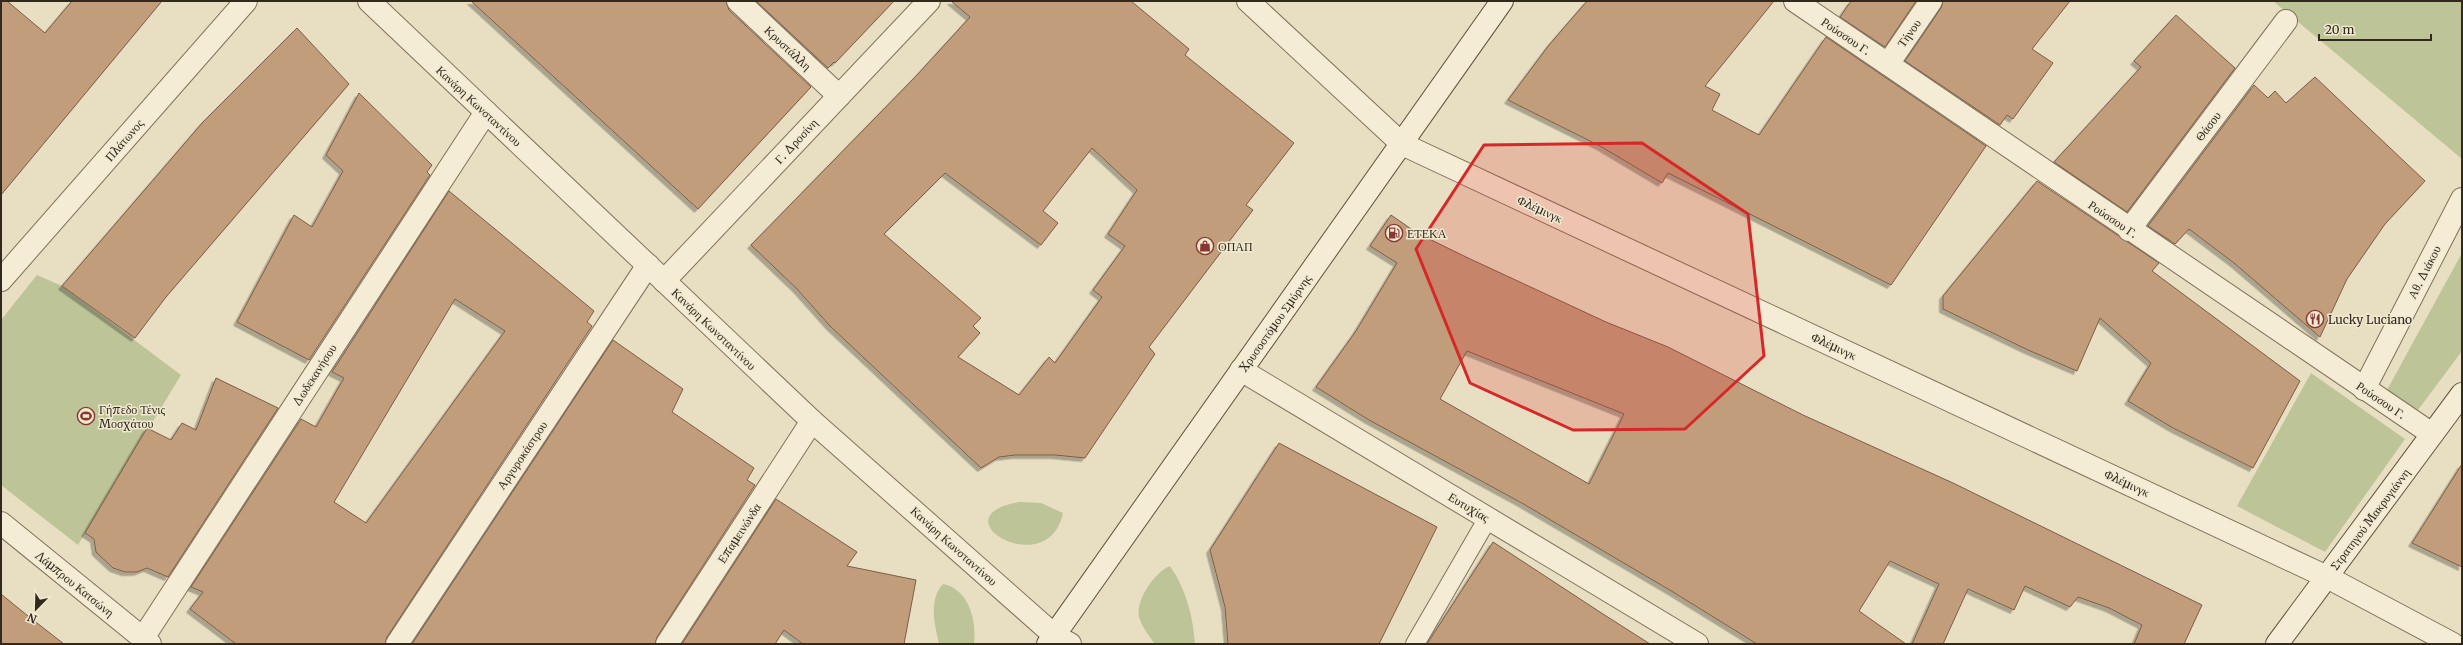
<svg xmlns="http://www.w3.org/2000/svg" width="2463" height="645" viewBox="0 0 2463 645" font-family="Merriweather,serif">
<style>
.green{fill:#bdc497}
.building{fill:#c29d7c;stroke:#7c5d44;fill-rule:evenodd;filter:url(#shadow)}
.lines{fill:none;stroke-linecap:round;stroke-linejoin:round}
.service-casing{stroke:#80715b;stroke-width:20}
.minor-casing{stroke:#80715b;stroke-width:24}
.secondary-casing{stroke:#61523e;stroke-width:24}
.service{stroke:#f4ecd4;stroke-width:18}
.minor{stroke:#f4ecd4;stroke-width:22}
.secondary{stroke:#f4ecd4;stroke-width:22}
.marked{fill:#d62828;fill-opacity:0.2;stroke:#d62828;stroke-width:3;stroke-linejoin:round}
.labels{text-anchor:middle;dominant-baseline:central;stroke-width:3;stroke-linejoin:round;paint-order:stroke}
.street-label{font-size:12px;fill:#31281e;stroke:#f0e9d0}
.poi-label{font-size:12px;fill:#31281e;stroke:#f0e9d0;text-anchor:start}
</style>
<defs>
<filter id="shadow"><feDropShadow dx="-3.5" dy="3.5" stdDeviation="0" flood-color="#0004"/></filter>
</defs>
<rect width="100%" height="100%" fill="#e8dfc2"/>
<g class="green">
<polygon points="2273,1 2462,1 2462,159"/>
<polygon points="2462,253 2462,351 2418,410 2387,390"/>
<polygon points="37,275 62,286 181,375 78,545 1,485 1,320"/>
<polygon points="2311,373 2405,439 2325,552 2237,506"/>
<path d="M1020 502 1041 503 1063 513C1048 584 934 516 1020 502Z"/>
<path d="M1170 566C1186 589 1193 616 1195 644H1155C1149 636 1142 627 1139 617 1135 600 1156 571 1170 566Z"/>
<path d="M943 584C969 589 977 621 974 644H939C935 625 928 600 943 584Z"/>
</g>
<g class="building">
<polygon points="1,1 7,1 45,33 72,1 162,1 1,195"/>
<polygon points="471,1 726,1 729,10 811,87 698,209"/>
<polygon points="756,1 894,1 835,63 834,62 828,68"/>
<path d="M951 1H1131L1189 49 1185 55 1294 143 1246 205 1253 210 1149 347 1155 354 1085 458 1055 455H1015L999 457 981 468 830 326 797 289 751 245 917 75 970 17ZM1092 148 1137 190 1108 234 1125 246 1093 290 1102 297 1055 363 1049 357 1019 395 958 357 980 333 973 326 981 318 884 234 945 173 1041 245 1058 223 1043 211Z"/>
<polygon points="1587,1 1774,1 1705,86 1720,94 1712,110 1759,135 1826,37 1986,146 1891,285 1668,173 1662,183 1600,146 1508,100 1549,45"/>
<polygon points="1851,1 1916,1 1885,47 1840,17"/>
<polygon points="1943,1 2070,1 2032,49 2053,63 2013,119 2007,115 2000,125 1905,61 1941,8"/>
<polygon points="2176,15 2235,68 2127,212 2054,162 2141,67 2134,61"/>
<polygon points="297,28 349,84 166,297 135,338 62,286 203,122"/>
<polygon points="2315,77 2425,181 2385,224 2347,279 2320,337 2234,263 2189,229 2175,244 2148,226 2254,85 2268,98 2275,91 2286,103"/>
<polygon points="359,93 432,165 427,172 430,175 309,360 237,322 294,215 312,227 343,171 326,155"/>
<polygon points="2037,181 2159,263 2152,271 2300,381 2253,468 2173,428 2128,401 2151,363 2100,318 2077,371 2028,350 1943,309 1943,296"/>
<path d="M449 191 594 311 587 322 592 326 387 637 385 644H236L190 609 203 592 191 587 301 419 316 427 344 378 332 372ZM455 299 505 331 366 523 334 502Z"/>
<path d="M1391 215 1417 233 1466 257 1606 322 1668 347 1803 415 1953 483 2202 605 2184 644H2134L2142 625 2109 608 2078 597 2070 607 2025 586 2014 610 1968 589 1943 644H1912L1939 584 1890 561 1859 611 1906 644H1757L1673 592 1520 502 1369 420 1316 387 1356 331 1397 263 1370 246ZM1467 351 1624 414 1589 484 1440 399Z"/>
<polygon points="613,340 683,389 672,412 754,468 747,480 755,485 657,637 655,644 412,644"/>
<polygon points="216,378 278,408 168,577 147,568 137,572 125,572 113,568 96,552 94,539 85,533 147,428 171,440 182,423 196,430"/>
<polygon points="1279,443 1437,527 1379,644 1228,644 1225,607 1210,550"/>
<polygon points="2462,464 2462,567 2412,543"/>
<polygon points="776,499 857,552 847,566 916,580 904,644 803,644 784,630 775,644 682,644"/>
<polygon points="1493,542 1603,614 1650,644 1427,644"/>
<polygon points="1,594 28,616 64,644 1,644"/>
</g>
<g class="lines">
<defs>
<polyline id="service" points="1415,644 1488,518"/>
<g id="minor">
<polyline points="369,1 812,421 1054,635 1070,644"/>
<polyline points="738,1 839,96"/>
<polyline points="1248,1 1402,144 2327,577 2453,644"/>
<polyline points="1795,1 2432,434"/>
<polyline points="1888,64 1931,1"/>
<polyline points="2129,230 2286,21"/>
<polyline points="1,280 246,1"/>
<polyline points="664,281 929,1"/>
<polyline points="1241,370 1697,644"/>
<polyline points="2364,389 2462,199"/>
<polyline points="1,523 150,644"/>
<polyline points="143,638 486,112"/>
<polyline points="397,644 648,265"/>
<polyline points="667,644 812,421"/>
</g>
<g id="secondary">
<polyline points="1048,644 1502,1"/>
<polyline points="2277,644 2462,394"/>
</g>
</defs>
<use href="#service" class="service-casing"/>
<use href="#minor" class="minor-casing"/>
<use href="#secondary" class="secondary-casing"/>
<use href="#service" class="service"/>
<use href="#minor" class="minor"/>
<use href="#secondary" class="secondary"/>
</g>
<path class="marked" d="M1642 143 1748 214 1764 356 1685 429 1573 430 1470 383 1416 249 1484 145Z"/>
<defs>
<symbol id="fuel-ring" viewBox="-11 -11 22 22"><circle r="9.5" fill="#f0e9d0" stroke="#883732" stroke-width="1.5"/><path d="M-5.5-6h7V0h2V4h1.3V-2.5L3-4.5l.8-.8L6-3V5H2.5V1h-1V6h-7ZM-4.2-4.7v3.2H.2V-4.7Z" fill="#883732"/></symbol>
<symbol id="shop-ring" viewBox="-11 -11 22 22"><circle r="9.5" fill="#f0e9d0" stroke="#883732" stroke-width="1.5"/><path d="M-5-2.5h2.3a2.7 3.5 0 0 1 5.4 0H5L5.5 6h-11ZM-1.5-2.5h3a1.5 2.3 0 0 0-3 0Z" fill="#883732"/></symbol>
<symbol id="restaurant-ring" viewBox="-11 -11 22 22"><circle r="9.5" fill="#f0e9d0" stroke="#883732" stroke-width="1.5"/><path d="M-5-6h1v4h1v-4h1v4h1v-4h1v5L-1.5 .5V6h-2V.5L-5-1ZM5-6V6H3V1.5H1.5Q1.5-4 5-6Z" fill="#883732"/></symbol>
<symbol id="stadium-ring" viewBox="-11 -11 22 22"><circle r="9.5" fill="#f0e9d0" stroke="#883732" stroke-width="1.5"/><path d="M0-5a6.5 5 0 1 0 0 10a6.5 5 0 1 0 0-10ZM-3.5-1.8h7v3.6h-7Z" fill="#883732"/></symbol>
</defs>
<g fill-rule="evenodd">
<use href="#fuel-ring" x="1384" y="223" width="20" height="20"/>
<use href="#shop-ring" x="1195" y="236" width="20" height="20"/>
<use href="#restaurant-ring" x="2305" y="309" width="20" height="20"/>
<use href="#stadium-ring" x="76" y="406" width="20" height="20"/>
</g>
<g class="labels">
<g class="street-label">
<text transform="translate(1909 33) rotate(-55)">Τήνου</text>
<text transform="translate(1846 36) rotate(34)">Ρούσσου Γ.</text>
<text transform="translate(788 48) rotate(43)">Κρυστάλλη</text>
<text transform="translate(479 106) rotate(43)">Κανάρη Κωνσταντίνου</text>
<text transform="translate(2208 126) rotate(-53)">Θάσου</text>
<text transform="translate(124 140) rotate(-49)">Πλάτωνος</text>
<text transform="translate(796 141) rotate(-47)">Γ. Δροσίνη</text>
<text transform="translate(1540 209) rotate(25)">Φλέμινγκ</text>
<text transform="translate(2113 219) rotate(34)">Ρούσσου Γ.</text>
<text transform="translate(2424 272) rotate(-63)">Αθ. Διάκου</text>
<text transform="translate(1275 323) rotate(-55)">Χρυσοστόμου Σμύρνης</text>
<text transform="translate(714 329) rotate(44)">Κανάρη Κωνσταντίνου</text>
<text transform="translate(1834 346) rotate(25)">Φλέμινγκ</text>
<text transform="translate(314 375) rotate(-57)">Δωδεκανήσου</text>
<text transform="translate(2381 400) rotate(34)">Ρούσσου Γ.</text>
<text transform="translate(522 455) rotate(-56)">Αργυροκάστρου</text>
<text transform="translate(2127 483) rotate(25)">Φλέμινγκ</text>
<text transform="translate(1469 507) rotate(31)">Ευτυχίας</text>
<text transform="translate(2370 519) rotate(-53)">Στρατηγού Μακρυγιάννη</text>
<text transform="translate(739 533) rotate(-57)">Επαμεινώνδα</text>
<text transform="translate(954 546) rotate(42)">Κανάρη Κωνσταντίνου</text>
<text transform="translate(75 584) rotate(39)">Λάμπρου Κατσώνη</text>
</g>
<g class="poi-label">
<text x="1407" y="233">ΕΤΕΚΑ</text>
<text x="1218" y="246">ΟΠΑΠ</text>
<text x="2328" y="319">Lucky Luciano</text>
<text x="99" y="409">Γήπεδο Τένις<tspan x="99" dy="14">Μοσχάτου</tspan></text>
</g>
</g>
<rect width="2463" height="645" fill="none" stroke="#31281e" stroke-width="4"/>
<g transform="translate(36 609) rotate(203)" stroke="#f0e9d0" stroke-width="3" paint-order="stroke">
<path d="M0-3L7 15L0 10L-7 15Z" fill="#31281e"/>
<text y="-6" font-size="11" font-weight="bold" text-anchor="middle" fill="#31281e">N</text>
</g>
<path d="M2319 34v6h112v-6" fill="none" stroke="#31281e" stroke-width="2"/>
<text x="2325" y="34" font-size="12" fill="#31281e" stroke="#f0e9d0" stroke-width="3" paint-order="stroke">20 m</text>
</svg>
